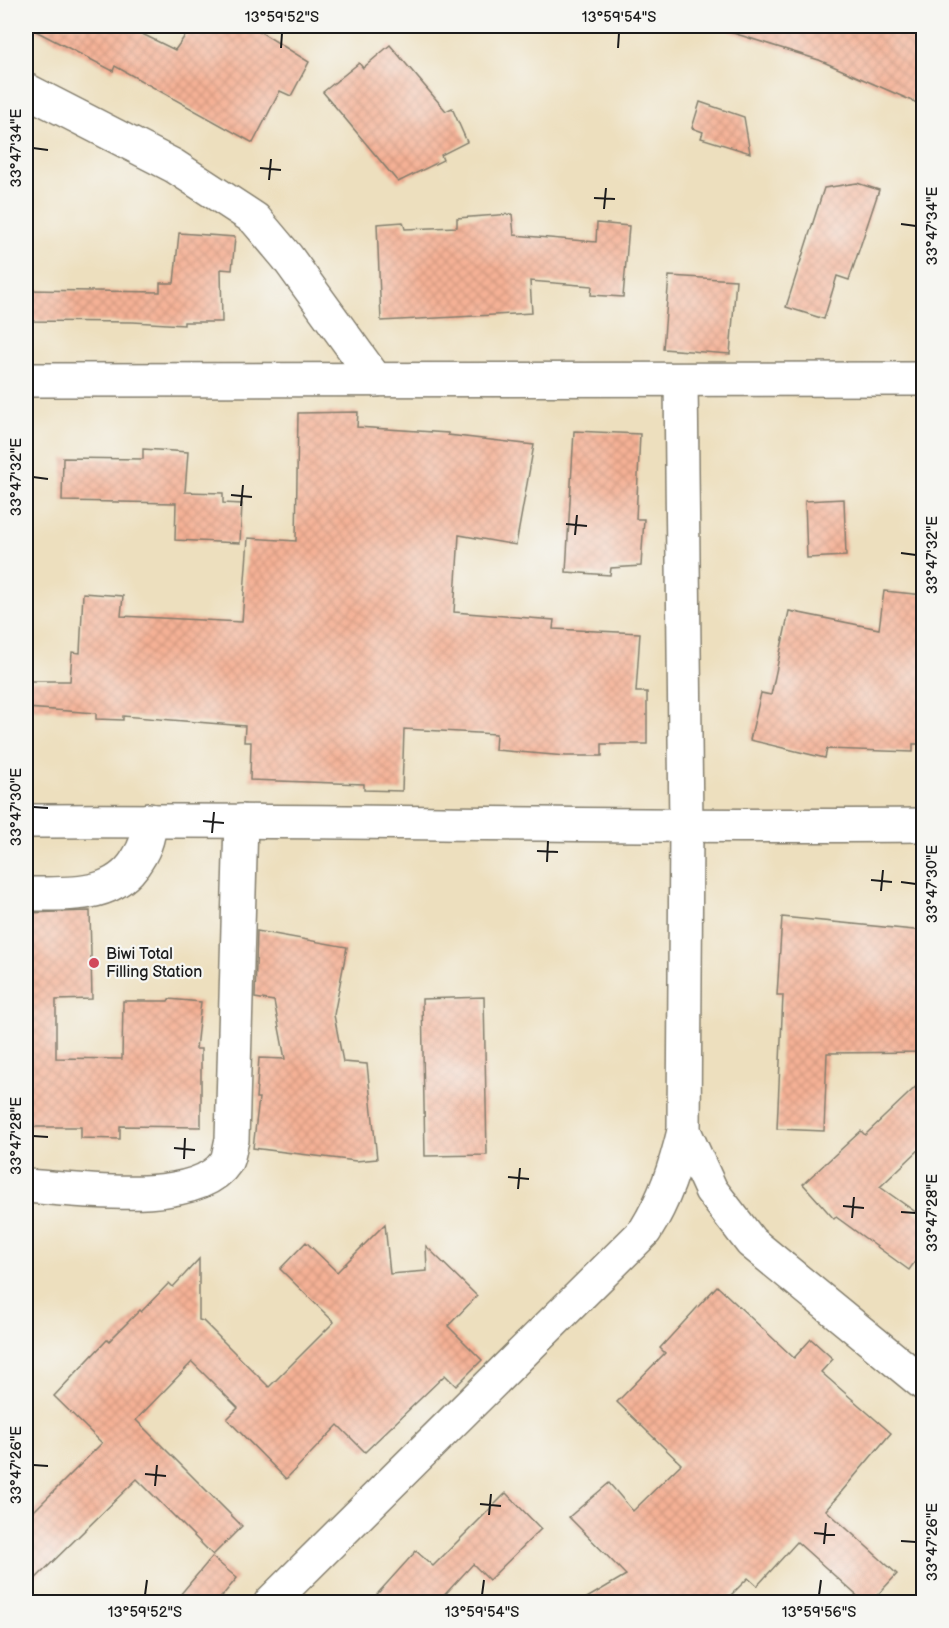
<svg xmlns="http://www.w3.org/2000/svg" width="949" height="1628" viewBox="0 0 949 1628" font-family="'Balsamiq Sans',sans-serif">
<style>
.building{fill:url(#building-cross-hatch)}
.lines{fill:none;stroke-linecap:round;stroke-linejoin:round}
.minor-casing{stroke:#847e6d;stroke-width:36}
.minor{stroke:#fff;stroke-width:33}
.ticks{fill:none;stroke:#1c1c1c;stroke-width:2}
.poi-dot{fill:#d1495b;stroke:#f6f6f2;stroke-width:2}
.labels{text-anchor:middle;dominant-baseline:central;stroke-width:4.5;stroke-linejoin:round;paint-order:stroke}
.poi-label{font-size:16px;fill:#1c1c1c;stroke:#f6f6f2;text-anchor:start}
.neatline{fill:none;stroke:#1c1c1c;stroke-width:2}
.ticks-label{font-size:15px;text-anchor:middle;fill:#1c1c1c}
</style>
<defs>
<pattern id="building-cross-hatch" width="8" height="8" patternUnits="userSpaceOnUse" patternTransform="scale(1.5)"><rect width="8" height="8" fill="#f5b195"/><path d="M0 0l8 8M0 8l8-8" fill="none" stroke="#d19880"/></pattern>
</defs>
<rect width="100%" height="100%" fill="#f6f6f2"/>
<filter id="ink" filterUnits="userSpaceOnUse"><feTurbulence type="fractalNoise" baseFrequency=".0167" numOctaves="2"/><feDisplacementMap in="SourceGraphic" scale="12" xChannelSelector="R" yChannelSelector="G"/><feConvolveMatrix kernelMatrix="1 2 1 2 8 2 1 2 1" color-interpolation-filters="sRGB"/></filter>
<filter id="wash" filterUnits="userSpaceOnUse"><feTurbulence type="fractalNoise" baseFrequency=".008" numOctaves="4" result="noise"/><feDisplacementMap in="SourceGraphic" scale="24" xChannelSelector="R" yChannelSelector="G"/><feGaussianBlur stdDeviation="1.35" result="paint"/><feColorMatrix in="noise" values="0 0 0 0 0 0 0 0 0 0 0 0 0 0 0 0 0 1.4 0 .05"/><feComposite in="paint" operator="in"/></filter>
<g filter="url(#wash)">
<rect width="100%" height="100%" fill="#eddfbe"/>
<g id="blocks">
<g class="building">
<polygon points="26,26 126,26 175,50 192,26 251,26 309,62 291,96 280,91 253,143 115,66 113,71"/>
<polygon points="731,26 924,26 924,106 819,60 730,32"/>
<polygon points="390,45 446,111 452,108 467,142 441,155 443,160 398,182 323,92 359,63 363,68"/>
<polygon points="700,102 744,117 750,153 701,138 703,132 692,128"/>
<polygon points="857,183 879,190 849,280 837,276 824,319 786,307 824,188"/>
<polygon points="512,214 514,235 596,242 597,223 629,226 623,297 591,295 592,286 530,281 532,313 381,321 377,224 403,222 405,229 457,227 457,218"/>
<polygon points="179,233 235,237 232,270 221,269 222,322 184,322 184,325 133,322 26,321 26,290 160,292 160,283 174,283"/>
<polygon points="669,276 736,280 730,354 663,349"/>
<polygon points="358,412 357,427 448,433 448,435 534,445 516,545 459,535 454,612 554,620 553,629 640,633 636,692 647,692 647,744 602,744 602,756 566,756 495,750 496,734 404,729 402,791 364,790 364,784 250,780 251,742 244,742 245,726 123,716 123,720 96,719 96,713 26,708 26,681 70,681 72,652 80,653 83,593 123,596 121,616 242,622 248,538 296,541 298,413"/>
<polygon points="574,431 640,434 636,519 644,519 641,566 611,568 610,575 566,572"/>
<polygon points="143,449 188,452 185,492 223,493 223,503 242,504 240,543 175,540 176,503 62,501 63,458 143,459"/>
<polygon points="844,499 846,556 807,558 805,501"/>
<polygon points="884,591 924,595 924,744 913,744 913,752 827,749 825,758 750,740 761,693 771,695 789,611 879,629"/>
<polygon points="90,911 92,999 56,1000 56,1058 122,1059 123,1001 168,1001 169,999 201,1002 196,1049 201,1049 201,1127 120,1126 120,1139 81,1138 81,1127 26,1127 26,913"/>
<polygon points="782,917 924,931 924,1052 827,1053 824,1131 777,1129 783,995 777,995"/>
<polygon points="257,931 347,947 334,1015 343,1062 367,1064 377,1159 356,1161 253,1148 259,1098 256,1098 259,1058 285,1059 274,1001 255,998"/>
<polygon points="484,997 487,1155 425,1156 422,999"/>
<polygon points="924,1079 924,1145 880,1187 924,1218 924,1249 909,1270 836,1217 834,1219 803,1184 861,1131 865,1135"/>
<polygon points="385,1224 390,1274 427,1271 426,1246 477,1296 448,1326 482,1360 456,1386 445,1375 365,1452 338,1425 286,1479 227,1419 238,1408 192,1362 136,1420 242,1526 213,1555 137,1479 26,1588 26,1519 102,1443 54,1396 107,1340 109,1341 140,1310 141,1312 169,1283 173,1287 199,1259 199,1320 203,1321 269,1387 334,1322 280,1269 306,1242 337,1272"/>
<polygon points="717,1286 794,1358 811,1339 833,1359 821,1372 891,1433 826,1510 897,1574 871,1602 864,1602 797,1542 757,1586 748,1578 724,1602 580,1602 626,1575 569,1517 609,1483 633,1511 681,1464 617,1402 665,1353 660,1348"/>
<polygon points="506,1493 541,1529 489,1580 473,1564 438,1602 370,1602 416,1551 433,1566"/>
<polygon points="212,1557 237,1578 217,1602 174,1602"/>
</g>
</g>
</g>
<g filter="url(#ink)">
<use href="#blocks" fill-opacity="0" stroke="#847e6d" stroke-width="1.5"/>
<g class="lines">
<defs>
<g id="minor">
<polyline points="26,90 174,166 255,219 287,257 376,380"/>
<polyline points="26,380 924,379"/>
<path d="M26 821C325 819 624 828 924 825"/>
<path d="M26 894C65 893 113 900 137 860 145 848 150 835 149 820"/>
<polyline points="684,1131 711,1190 751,1242 924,1384"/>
<path d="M26 1186C74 1189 196 1208 226 1162 229 1157 230 1146 232 1140L241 821"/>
<path d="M271 1602 645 1231C665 1199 675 1168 684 1131L686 827 681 381"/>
</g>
</defs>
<use href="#minor" class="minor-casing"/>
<use href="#minor" class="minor"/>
</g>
</g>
<path class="ticks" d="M281 48 282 33M618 48 619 33M33 148 48 150M260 168 281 170M269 180 271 159M594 198 615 199M604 209 606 188M901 224 916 226M33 477 48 479M231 495 252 497M241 506 243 485M566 524 587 526M575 535 577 515M901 553 916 555M33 807 48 808M203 821 224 823M212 833 214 812M537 851 558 852M547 862 548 841M871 880 892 882M901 882 916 884M881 891 883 870M33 1136 48 1137M174 1148 195 1150M184 1159 185 1138M508 1177 529 1179M518 1189 520 1168M843 1206 864 1208M901 1212 916 1213M852 1218 854 1197M33 1465 48 1466M145 1474 166 1476M155 1486 157 1465M480 1504 501 1506M489 1515 491 1494M814 1533 835 1535M901 1541 916 1542M824 1544 826 1523M145 1595 147 1580M482 1595 484 1580M819 1595 821 1580"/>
<circle class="poi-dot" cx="94" cy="963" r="6"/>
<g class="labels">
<g class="poi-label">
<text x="106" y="954">Biwi Total<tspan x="106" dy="18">Filling Station</tspan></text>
</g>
</g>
<rect width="949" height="1628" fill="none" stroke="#f6f6f2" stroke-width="66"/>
<rect x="33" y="33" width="883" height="1562" class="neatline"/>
<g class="ticks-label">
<text x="282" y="22">13°59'52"S</text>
<text x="619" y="22">13°59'54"S</text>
<text transform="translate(16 148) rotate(-90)" y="5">33°47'34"E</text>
<text transform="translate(932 226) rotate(-90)" y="5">33°47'34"E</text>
<text transform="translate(16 477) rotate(-90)" y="5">33°47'32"E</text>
<text transform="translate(932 555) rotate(-90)" y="5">33°47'32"E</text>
<text transform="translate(16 807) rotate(-90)" y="5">33°47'30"E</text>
<text transform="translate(932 884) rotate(-90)" y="5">33°47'30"E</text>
<text transform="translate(16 1136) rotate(-90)" y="5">33°47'28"E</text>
<text transform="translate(932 1213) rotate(-90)" y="5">33°47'28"E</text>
<text transform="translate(16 1465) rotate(-90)" y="5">33°47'26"E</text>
<text transform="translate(932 1542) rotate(-90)" y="5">33°47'26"E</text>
<text x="145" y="1617">13°59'52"S</text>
<text x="482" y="1617">13°59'54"S</text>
<text x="819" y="1617">13°59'56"S</text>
</g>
</svg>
